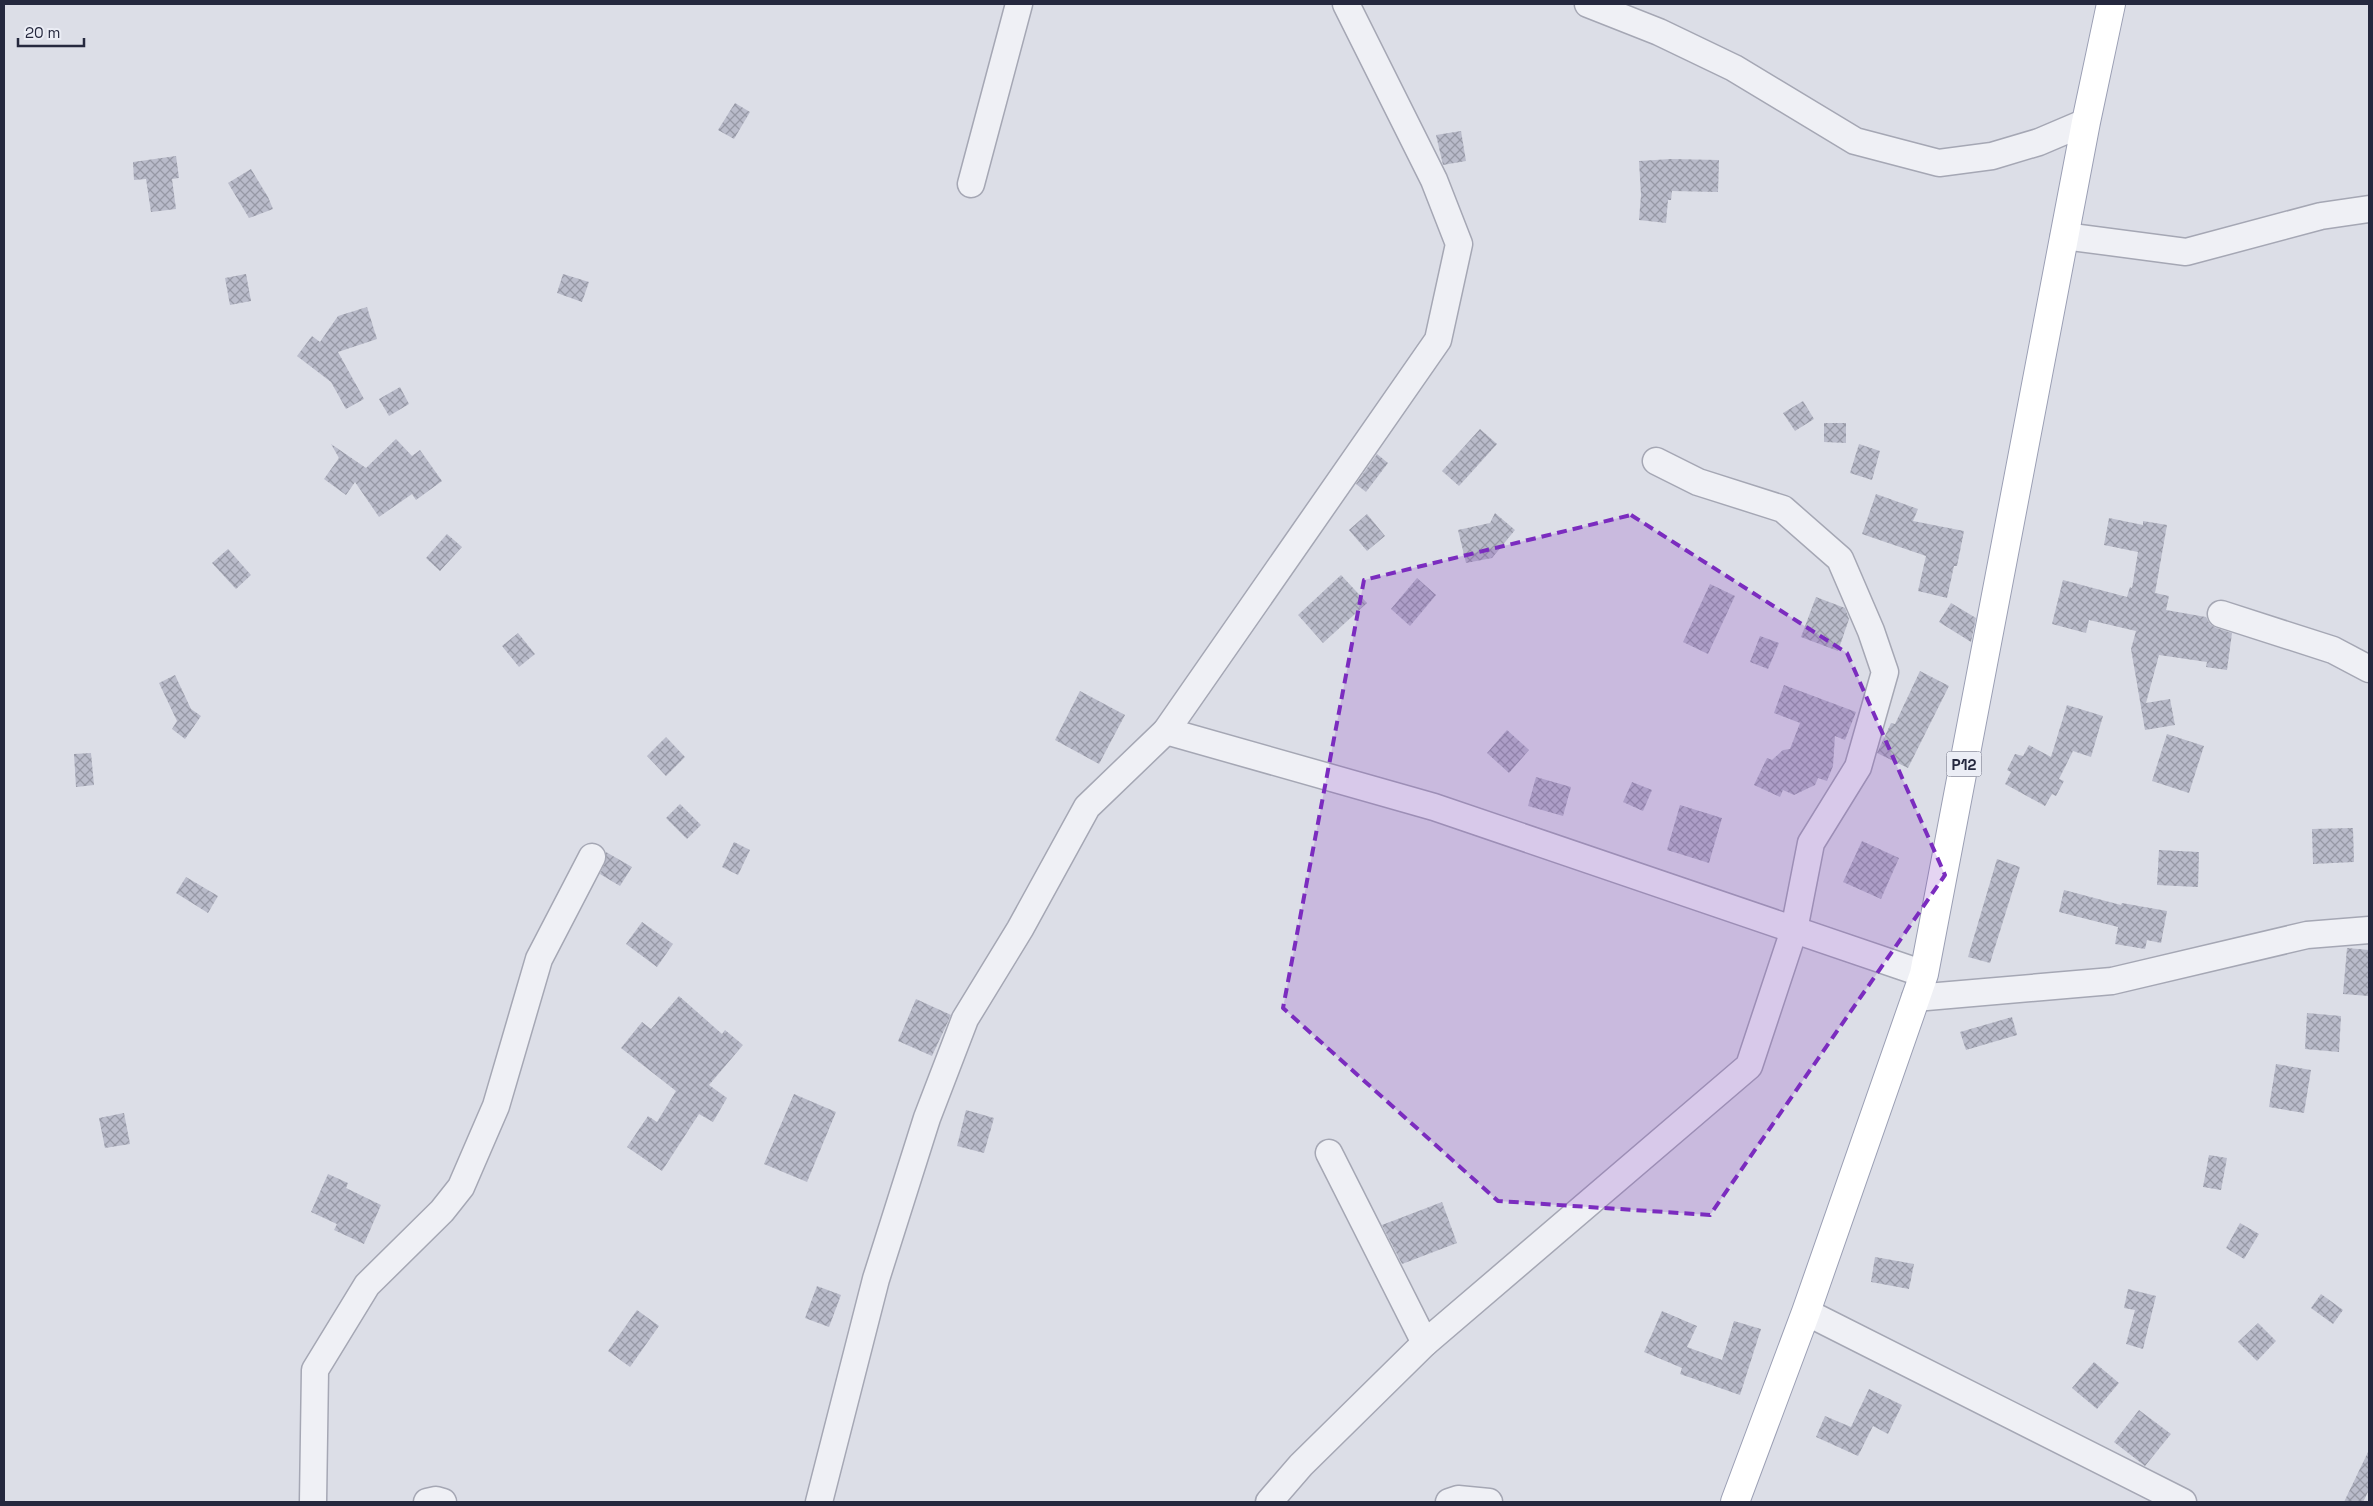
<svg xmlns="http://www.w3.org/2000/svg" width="2373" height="1506" viewBox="0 0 2373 1506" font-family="'Space Grotesk',sans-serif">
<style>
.building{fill:url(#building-cross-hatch)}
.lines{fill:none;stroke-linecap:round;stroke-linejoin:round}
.minor-casing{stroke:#a5a7b4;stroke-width:29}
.major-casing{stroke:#9b9fb4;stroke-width:30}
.minor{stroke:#eff0f5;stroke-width:26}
.major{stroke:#fff;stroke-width:28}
.marked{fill:#7b2cbf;fill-opacity:0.2;stroke:#7b2cbf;stroke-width:4;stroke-dasharray:10 6;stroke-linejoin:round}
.labels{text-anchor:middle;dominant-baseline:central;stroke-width:4;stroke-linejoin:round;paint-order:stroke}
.shield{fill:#ebedf5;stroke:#606375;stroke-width:1}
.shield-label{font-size:15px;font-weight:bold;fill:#25283e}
</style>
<defs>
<pattern id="building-cross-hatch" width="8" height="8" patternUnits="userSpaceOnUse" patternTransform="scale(1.25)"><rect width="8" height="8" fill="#b9bbca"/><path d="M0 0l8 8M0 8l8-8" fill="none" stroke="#9698a5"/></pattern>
</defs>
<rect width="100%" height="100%" fill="#dcdee7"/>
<g class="building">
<polygon points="735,103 750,112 734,139 718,130"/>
<polygon points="1461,131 1466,161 1443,165 1436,135"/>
<polygon points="176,156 179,178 172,179 176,209 151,212 146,179 134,180 133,162"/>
<polygon points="1671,159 1719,160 1718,192 1672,191 1671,200 1668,200 1666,223 1639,220 1641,195 1639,161"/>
<polygon points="251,169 268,197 273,209 249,218 228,183"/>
<polygon points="246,274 251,301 230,305 225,278"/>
<polygon points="563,274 589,282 582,302 557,293"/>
<polygon points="367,307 377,339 338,352 364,399 346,409 331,382 297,356 312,336 320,342 338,316"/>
<polygon points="400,387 409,404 389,416 379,399"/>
<polygon points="1803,401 1814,419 1795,431 1783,413"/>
<polygon points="1824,423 1846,423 1846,443 1824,442"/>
<polygon points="1480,429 1497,444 1459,486 1442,471"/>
<polygon points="396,439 412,456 420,450 442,481 416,500 412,494 379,517 355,482 346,495 324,479 339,458 331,444 366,468"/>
<polygon points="1859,444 1880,451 1872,480 1850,473"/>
<polygon points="1377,454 1388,463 1366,492 1356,484"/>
<polygon points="1876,494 1918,509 1913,521 1964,531 1957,566 1954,566 1947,598 1918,591 1926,556 1862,534"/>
<polygon points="1495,513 1515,530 1492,558 1466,563 1458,530 1490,523"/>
<polygon points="1367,514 1385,536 1367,551 1349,530"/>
<polygon points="2109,518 2143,525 2143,521 2167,525 2155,593 2169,596 2166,610 2206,617 2210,624 2216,628 2232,633 2227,670 2206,667 2207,662 2159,655 2146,703 2170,699 2175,725 2145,730 2131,649 2136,631 2089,620 2086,633 2052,624 2063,580 2127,597 2130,587 2132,588 2138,552 2104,545"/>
<polygon points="447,534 462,547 440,571 426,558"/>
<polygon points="228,549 251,575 236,589 212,563"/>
<polygon points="1341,575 1367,603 1323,643 1298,615"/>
<polygon points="1417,578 1436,595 1410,626 1391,609"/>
<polygon points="1710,584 1735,596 1708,654 1683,642"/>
<polygon points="1816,597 1845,608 1849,619 1838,651 1801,637"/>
<polygon points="1951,603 1976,618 1971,642 1939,622"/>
<polygon points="518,633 535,654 519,667 502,646"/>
<polygon points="1760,636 1779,643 1768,669 1750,662"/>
<polygon points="1920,671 1949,686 1908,768 1877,753 1891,723 1895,724"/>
<polygon points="175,675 191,709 201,716 185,739 172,729 177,721 159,683"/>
<polygon points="1784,685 1856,712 1845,740 1835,736 1833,766 1827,781 1818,778 1815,785 1794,795 1783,790 1780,797 1754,785 1767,758 1772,760 1783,750 1790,749 1800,723 1774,713"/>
<polygon points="1080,691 1125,715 1099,764 1055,740"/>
<polygon points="2067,705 2103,716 2091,757 2073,751 2059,779 2064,781 2056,796 2052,794 2045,806 2005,784 2011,772 2007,770 2015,754 2023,756 2029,745 2051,757"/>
<polygon points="1507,730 1529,750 1509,773 1487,753"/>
<polygon points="2167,734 2204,746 2189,793 2152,781"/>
<polygon points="666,737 685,757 666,776 647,756"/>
<polygon points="91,753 94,785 76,787 74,754"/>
<polygon points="1536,777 1571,787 1563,816 1528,806"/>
<polygon points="1632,782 1652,790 1643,811 1623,802"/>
<polygon points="680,804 701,825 687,839 666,818"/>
<polygon points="1680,805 1722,818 1709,863 1667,850"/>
<polygon points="2353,828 2354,862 2313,864 2312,829"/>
<polygon points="1862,841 1899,858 1881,899 1843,882"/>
<polygon points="734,842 750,850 738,875 722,867"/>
<polygon points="2159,850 2199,852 2198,887 2157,885"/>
<polygon points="606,852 632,867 620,886 600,874 605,863"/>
<polygon points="1997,859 2020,867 1990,963 1968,957"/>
<polygon points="186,877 218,896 208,913 176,893"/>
<polygon points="2064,890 2121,905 2122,903 2167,911 2161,943 2147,940 2145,949 2115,944 2118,927 2059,912"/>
<polygon points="642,922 673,944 657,967 626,944"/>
<polygon points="2347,948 2369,950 2369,996 2343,994"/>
<polygon points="679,996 722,1034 725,1030 743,1045 709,1085 727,1098 713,1122 699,1114 662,1171 627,1147 648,1116 657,1122 676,1091 621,1048 642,1022 651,1029"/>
<polygon points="916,999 951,1015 932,1056 898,1041"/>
<polygon points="2307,1013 2341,1016 2339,1052 2305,1049"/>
<polygon points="2012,1017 2017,1035 1966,1050 1960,1032"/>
<polygon points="2276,1064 2311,1070 2304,1113 2269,1107"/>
<polygon points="794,1094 836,1112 807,1182 764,1164"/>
<polygon points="966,1110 994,1118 984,1153 957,1146"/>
<polygon points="124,1113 130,1144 105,1148 99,1118"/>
<polygon points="2209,1155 2227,1158 2221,1190 2203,1187"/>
<polygon points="328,1174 348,1183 346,1188 381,1205 364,1244 334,1230 337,1224 311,1212"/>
<polygon points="1442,1202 1457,1243 1402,1264 1382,1225"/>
<polygon points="2240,1223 2259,1234 2244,1259 2226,1248"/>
<polygon points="1875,1257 1914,1264 1909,1289 1871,1282"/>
<polygon points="817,1286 841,1295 829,1327 805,1318"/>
<polygon points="2128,1289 2156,1296 2143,1349 2126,1344 2135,1310 2124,1308"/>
<polygon points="2321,1294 2343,1310 2333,1324 2311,1308"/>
<polygon points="637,1310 659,1326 630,1367 608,1351"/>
<polygon points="1662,1311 1697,1326 1687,1347 1722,1360 1734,1321 1761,1329 1740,1395 1680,1374 1682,1368 1644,1352"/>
<polygon points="2258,1323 2276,1341 2257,1361 2238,1342"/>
<polygon points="2094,1362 2119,1383 2097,1409 2072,1388"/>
<polygon points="1869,1389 1902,1405 1888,1434 1873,1426 1858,1456 1816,1437 1825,1416 1851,1427"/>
<polygon points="2139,1410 2171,1434 2145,1466 2114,1442"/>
<polygon points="2369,1450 2369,1490 2363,1502 2344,1502"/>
</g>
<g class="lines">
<defs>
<g id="minor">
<polyline points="1588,4 1659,32 1734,68 1855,141 1939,163 1992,156 2039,142 2086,122"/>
<polyline points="971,184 1019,4"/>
<polyline points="2064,236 2186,252 2321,216 2369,209"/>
<polyline points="2221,614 2333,650 2369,669"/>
<polyline points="1166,731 1434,807 1924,974"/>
<polyline points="1915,998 2112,981 2307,935 2369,930"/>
<polyline points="1329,1153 1425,1343"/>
<polyline points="1806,1312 2183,1502"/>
<polyline points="313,1502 315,1370 367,1285 442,1211 461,1187 496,1106 539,959 592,857"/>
<polyline points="427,1502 436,1500 443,1502"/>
<polyline points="819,1502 876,1279 927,1118 965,1019 1020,929 1087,807 1166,731 1438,340 1459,244 1434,180 1346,4"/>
<polyline points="1269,1502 1301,1465 1425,1343 1749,1066 1794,930 1811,843 1858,767 1885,672 1871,631 1840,559 1783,509 1698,482 1656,461"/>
<polyline points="1449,1502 1458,1499 1489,1502"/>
</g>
<polyline id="major" points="1735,1502 1806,1312 1924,974 2086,122 2111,4"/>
</defs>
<use href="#minor" class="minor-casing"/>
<use href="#major" class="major-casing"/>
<use href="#minor" class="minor"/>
<use href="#major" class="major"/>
</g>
<path class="marked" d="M1631 515 1847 653 1945 875 1710 1215 1498 1201 1283 1008 1364 580Z"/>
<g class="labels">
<rect class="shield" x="1946.5" y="751.5" width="35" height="25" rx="4"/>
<g class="shield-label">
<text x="1964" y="764">P12</text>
</g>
</g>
<rect width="2373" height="1506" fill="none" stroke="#25283e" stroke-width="10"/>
<path d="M18 38v8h66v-8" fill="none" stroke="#25283e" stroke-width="2.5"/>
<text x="25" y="38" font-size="15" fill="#25283e" stroke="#ebedf5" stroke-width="4" paint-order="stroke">20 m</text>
</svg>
